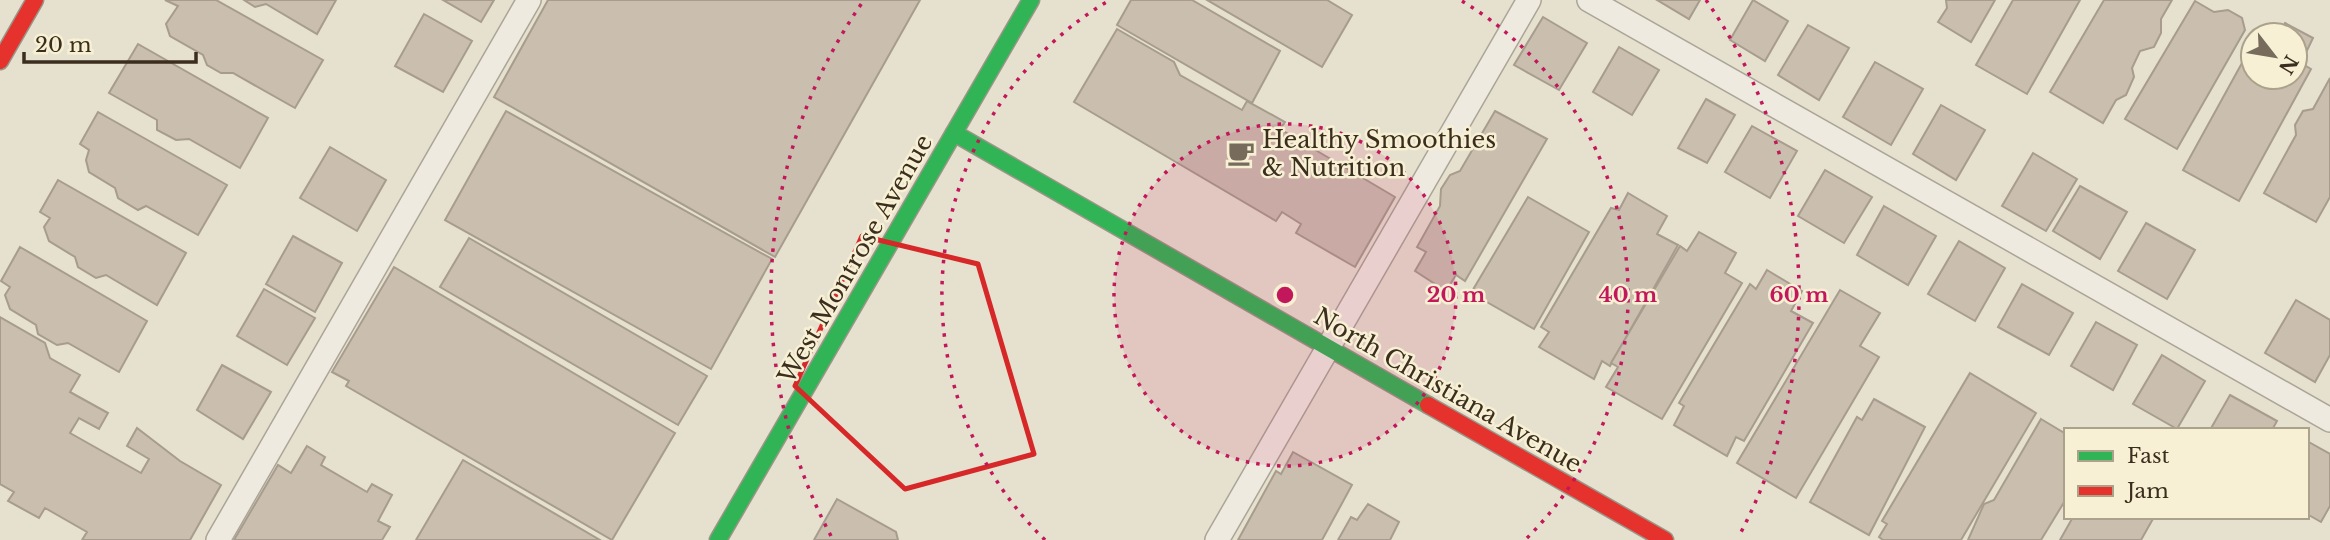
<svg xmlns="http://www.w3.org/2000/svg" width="2330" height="540" viewBox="0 0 2330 540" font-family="'Libre Baskerville',serif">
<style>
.building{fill:#cabfaf;stroke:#a79c8d;stroke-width:2}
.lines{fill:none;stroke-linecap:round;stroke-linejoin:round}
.lane-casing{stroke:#aba597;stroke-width:26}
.fast-casing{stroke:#9b9587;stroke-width:19}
.jam-casing{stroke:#9b9587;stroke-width:19}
.lane{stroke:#eeeae0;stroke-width:23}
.fast{stroke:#30b455;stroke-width:16}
.jam{stroke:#e5322d;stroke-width:16}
.marked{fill:none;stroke:#d62828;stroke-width:5;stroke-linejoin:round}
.ring{fill:none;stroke:#c2185b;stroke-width:3.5;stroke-dasharray:3.5 7}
.labels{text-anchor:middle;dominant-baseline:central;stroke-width:5;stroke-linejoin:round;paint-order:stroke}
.poi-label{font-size:24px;fill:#3b2e1e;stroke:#f7f0d4;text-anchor:start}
.street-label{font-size:24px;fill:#3b2e1e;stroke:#f7f0d4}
.centre{fill:#c2185b;stroke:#f7f0d4;stroke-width:3.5}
.ring-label{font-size:21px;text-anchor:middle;font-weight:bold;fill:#c2185b;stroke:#f7f0d4;stroke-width:5;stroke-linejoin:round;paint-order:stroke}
</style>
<rect width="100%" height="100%" fill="#e6e0ce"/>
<g class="building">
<polygon points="165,0 216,0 323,60 295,108 233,73 221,73 207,65 203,55 170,36 166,24 178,6"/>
<polygon points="244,0 336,0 317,34 266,4 255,7"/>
<polygon points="443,0 494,0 481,22"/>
<polygon points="548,0 920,0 775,257 494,97"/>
<polygon points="1131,0 1192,0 1280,51 1252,103 1117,25"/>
<polygon points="1207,0 1327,0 1352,15 1322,67"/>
<polygon points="1657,0 1700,0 1689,19"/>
<polygon points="1753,0 1788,21 1765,61 1730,40"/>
<polygon points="1946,0 1995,0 1971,42 1938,22 1947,8"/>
<polygon points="2013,0 2080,0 2027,94 1976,65"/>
<polygon points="2104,0 2172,0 2161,19 2161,33 2154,47 2140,51 2132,68 2134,77 2126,95 2116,100 2103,123 2050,92"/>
<polygon points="2195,1 2214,12 2228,10 2242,18 2245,30 2177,149 2125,119"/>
<polygon points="424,14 472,41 443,92 395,66"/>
<polygon points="1543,17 1587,43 1559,90 1514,65"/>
<polygon points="2285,23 2313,38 2301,63 2311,69 2239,201 2183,170 2253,43 2253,77 2295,77 2295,35 2278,35"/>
<polygon points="1808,25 1849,48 1819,100 1778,75"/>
<polygon points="1117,29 1174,62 1180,75 1242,110 1247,101 1285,122 1280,129 1395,197 1355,267 1296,233 1301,224 1282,212 1276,221 1074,102"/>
<polygon points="138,44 268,118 240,168 189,139 176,140 157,130 157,120 109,93"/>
<polygon points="1619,47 1659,70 1632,115 1593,92"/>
<polygon points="1875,62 1923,89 1891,145 1843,117"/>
<polygon points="2330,78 2330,197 2316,222 2264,193 2296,135 2295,125 2303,111 2313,109"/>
<polygon points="1706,99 1735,115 1707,163 1678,148"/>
<polygon points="1941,105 1985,130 1956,180 1913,154"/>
<polygon points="506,111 772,259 711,369 445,220"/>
<polygon points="1495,111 1547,139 1465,281 1456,275 1446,291 1415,271 1426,252 1417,247 1440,206 1441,189 1450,175 1460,171"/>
<polygon points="98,112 227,185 198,235 146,206 138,210 118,198 115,188 89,172 86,160 89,150 80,144"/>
<polygon points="1752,126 1797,151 1770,198 1725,172"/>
<polygon points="330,147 386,180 357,231 300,198"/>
<polygon points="2033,153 2077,179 2046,231 2002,206"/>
<polygon points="1825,170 1872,197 1844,243 1798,216"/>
<polygon points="58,180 186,253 157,305 106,275 96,278 78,267 75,257 49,241 44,227 50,218 40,212"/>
<polygon points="2080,186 2127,212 2100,259 2053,231"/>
<polygon points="1628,193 1667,216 1657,234 1678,245 1610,366 1602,361 1594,379 1539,347 1549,332 1541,327 1611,208 1619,210"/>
<polygon points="1528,197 1589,232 1534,329 1471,293"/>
<polygon points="1884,206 1936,236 1908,285 1857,255"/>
<polygon points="2146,223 2195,250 2167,299 2118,271"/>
<polygon points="1699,232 1736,253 1725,273 1742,283 1662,419 1606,387 1618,367 1611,363 1680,246 1687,251"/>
<polygon points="293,236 342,263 315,312 266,284"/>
<polygon points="469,238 707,376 678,425 440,287"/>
<polygon points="1959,241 2005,268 1975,321 1928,294"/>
<polygon points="20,247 147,321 119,372 68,343 57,345 38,334 36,325 10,309 5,295 10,287 1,281"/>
<polygon points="394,267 675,433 612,540 346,386 349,381 332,372"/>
<polygon points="1767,270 1802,291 1791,311 1813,323 1744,441 1736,437 1727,456 1674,425 1684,406 1679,403 1750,284 1756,289"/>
<polygon points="2022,284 2073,313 2049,355 1998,327"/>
<polygon points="264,289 315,318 287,365 237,336"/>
<polygon points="1840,290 1880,313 1860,346 1879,357 1796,498 1737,463"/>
<polygon points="2296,300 2330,320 2330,355 2315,382 2265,353"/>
<polygon points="0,317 45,343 50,358 80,375 70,392 108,413 99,429 79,418 70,433 141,473 149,459 127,446 137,428 180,461 221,485 190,540 82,540 87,532 45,508 39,518 8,501 14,492 0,484"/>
<polygon points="2096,322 2137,345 2113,390 2071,366"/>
<polygon points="2162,355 2205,381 2177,429 2133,404"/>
<polygon points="222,365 271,392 243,439 197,410"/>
<polygon points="1970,373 2036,413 1961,540 1883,540 1879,537 1887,524 1882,521"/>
<polygon points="2230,395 2277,421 2272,430 2210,430"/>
<polygon points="1874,399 1925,427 1869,535 1810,502 1857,417 1862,420"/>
<polygon points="2041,419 2066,434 2066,499 2041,540 1968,540 1984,504 1994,500"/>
<polygon points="2307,441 2330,454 2330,506 2321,522 2307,514"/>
<polygon points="307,446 325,457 321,465 367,492 372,484 392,495 378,521 390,527 382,540 234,540 278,465 291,473"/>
<polygon points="1293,452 1352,485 1322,540 1238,540 1276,471 1281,474"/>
<polygon points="463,460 600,540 416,540"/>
<polygon points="837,499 896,532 898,540 814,540"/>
<polygon points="1368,504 1399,522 1390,540 1338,540 1351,517 1357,520"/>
<polygon points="2073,517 2154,517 2141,540 2060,540"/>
</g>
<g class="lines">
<defs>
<g id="lane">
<polyline points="1589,0 2330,420"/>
<polyline points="218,540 529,0"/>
<polyline points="1217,540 1529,0"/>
</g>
<g id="fast">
<polyline points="954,133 1428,405"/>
<polyline points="718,540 1031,0"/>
</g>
<g id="jam">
<polyline points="0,61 35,0"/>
<polyline points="1428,405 1665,540"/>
</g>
</defs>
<use href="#lane" class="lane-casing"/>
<use href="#fast" class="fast-casing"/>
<use href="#jam" class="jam-casing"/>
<use href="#lane" class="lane"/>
<use href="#fast" class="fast"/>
<use href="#jam" class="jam"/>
</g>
<path class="marked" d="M862 236 978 264 1034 454 905 489 795 386Z"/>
<circle cx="1285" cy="295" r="171" fill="#c2185b" fill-opacity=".12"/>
<g class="ring">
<circle cx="1285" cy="295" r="171"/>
<path d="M1045 540A343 343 0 0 1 1108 1M1462 1A343 343 0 0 1 1525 540"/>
<path d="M831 536A514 514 0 0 1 864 0M1706 0A514 514 0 0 1 1739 536"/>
</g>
<defs>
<symbol id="cafe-bare" viewBox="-9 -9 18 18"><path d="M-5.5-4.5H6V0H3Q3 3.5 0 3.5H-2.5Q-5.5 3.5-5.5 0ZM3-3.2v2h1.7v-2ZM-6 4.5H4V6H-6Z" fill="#776c5c" stroke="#f7f0d4" stroke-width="2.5" paint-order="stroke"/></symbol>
</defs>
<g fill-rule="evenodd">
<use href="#cafe-bare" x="1222" y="134" width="38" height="38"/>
</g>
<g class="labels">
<g class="poi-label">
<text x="1262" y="139">Healthy Smoothies<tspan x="1262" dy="28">&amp; Nutrition</tspan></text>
</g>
<g class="street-label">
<text transform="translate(855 259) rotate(-60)">West Montrose Avenue</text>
<text transform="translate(1448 390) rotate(30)">North Christiana Avenue</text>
</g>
</g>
<circle cx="1285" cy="295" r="10" class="centre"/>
<g class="ring-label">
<text x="1456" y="302">20 m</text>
<text x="1628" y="302">40 m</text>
<text x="1799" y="302">60 m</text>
</g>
<rect x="2064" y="428" width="245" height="91" fill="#f7f0d4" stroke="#aca28b" stroke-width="2"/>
<rect x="2078" y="451" width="35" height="10" fill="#30b455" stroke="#aca28b" stroke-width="2"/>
<text x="2127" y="463" font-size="21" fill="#3b2e1e">Fast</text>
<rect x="2078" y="486" width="35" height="10" fill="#e5322d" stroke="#aca28b" stroke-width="2"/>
<text x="2127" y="498" font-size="21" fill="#3b2e1e">Jam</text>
<g transform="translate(2274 56) rotate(121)"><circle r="33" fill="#f7f0d4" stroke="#aca28b" stroke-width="2"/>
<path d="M0-5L12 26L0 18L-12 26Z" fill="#776c5c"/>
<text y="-10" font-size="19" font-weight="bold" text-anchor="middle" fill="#3b2e1e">N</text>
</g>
<path d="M24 52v10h172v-10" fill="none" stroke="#3b2e1e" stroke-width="3.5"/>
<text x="35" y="52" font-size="21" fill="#3b2e1e" stroke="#f7f0d4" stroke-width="5" paint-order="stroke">20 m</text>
</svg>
